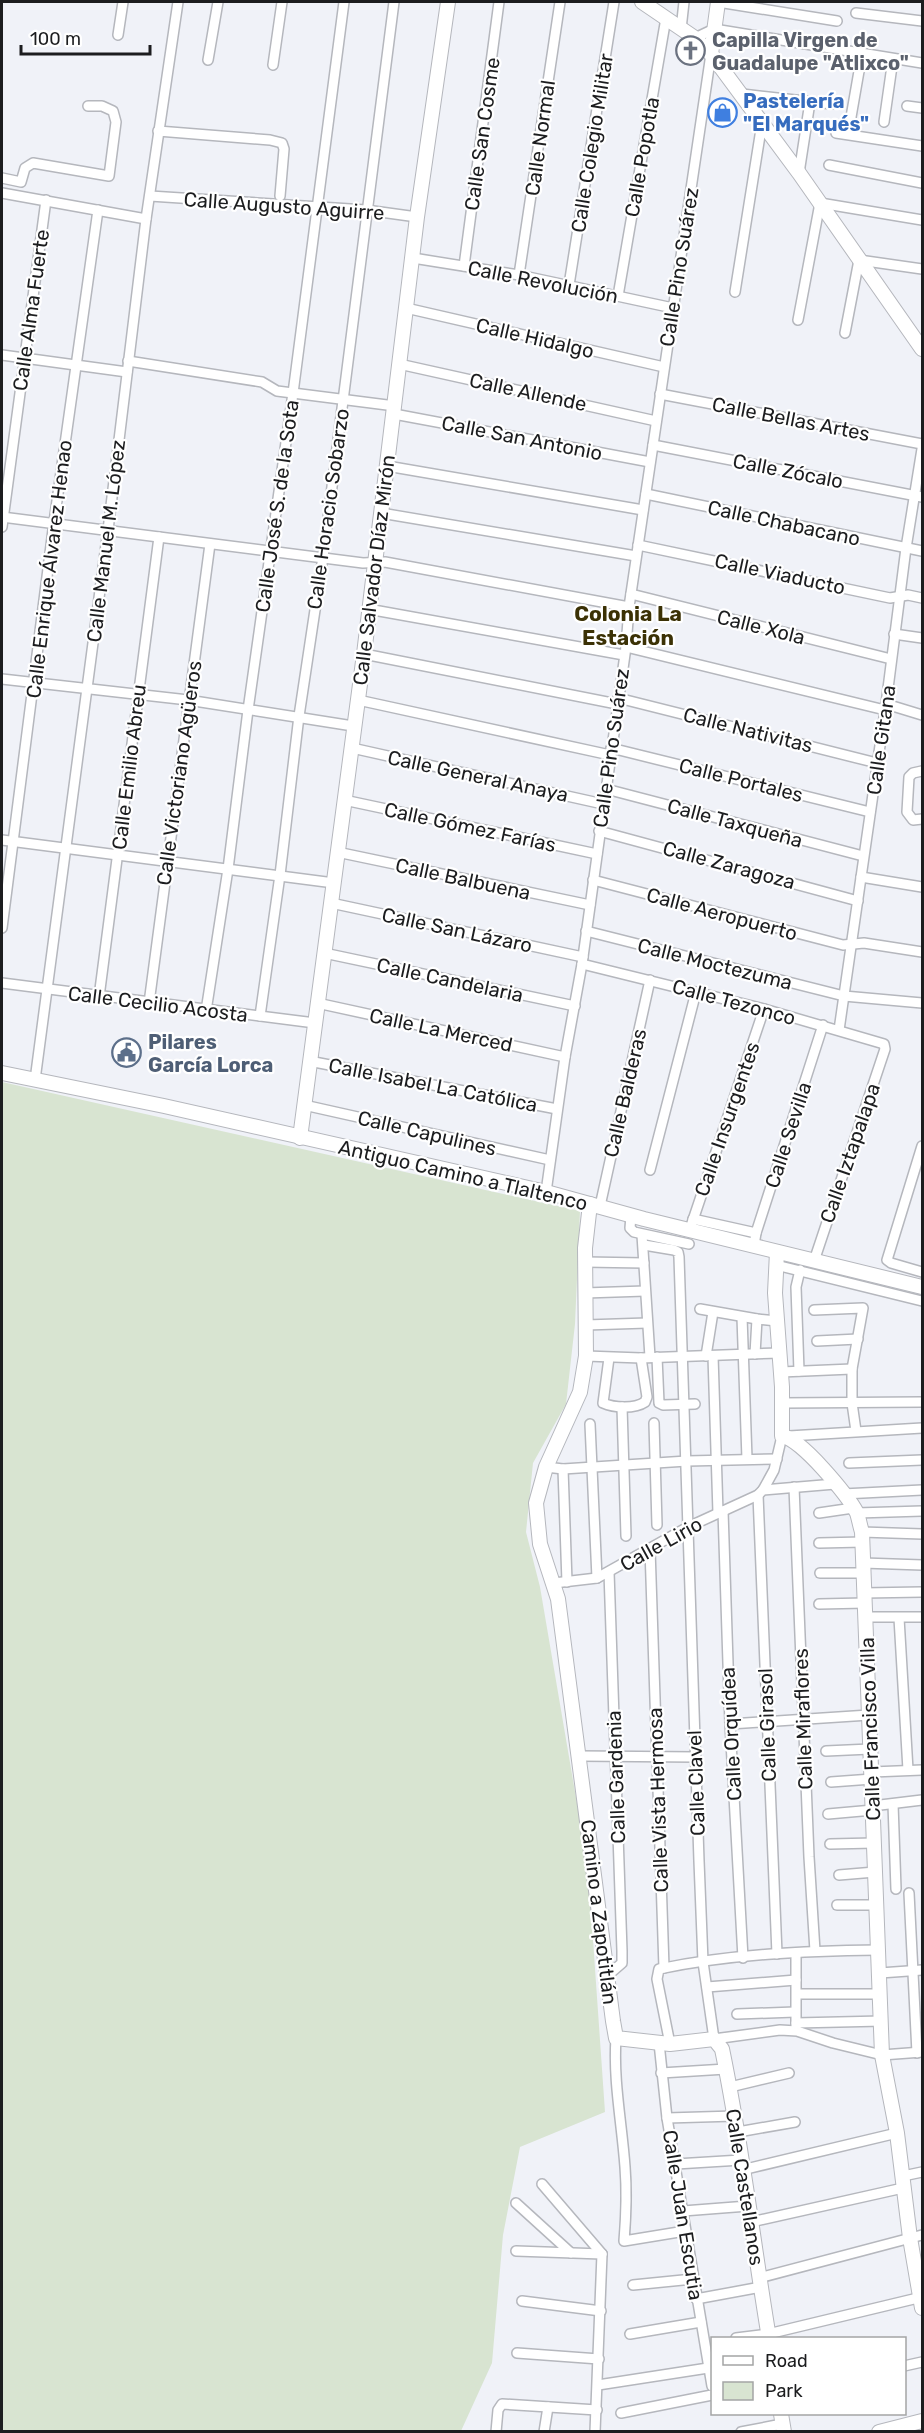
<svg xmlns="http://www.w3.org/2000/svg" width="924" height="2433" viewBox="0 0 924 2433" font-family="Rubik,sans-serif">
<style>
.green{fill:#d8e4d1}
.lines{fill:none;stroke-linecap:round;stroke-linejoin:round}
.street-casing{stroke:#b5b7bd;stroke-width:12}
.secondary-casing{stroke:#b5b7bd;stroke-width:16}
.street{stroke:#fff;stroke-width:9}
.secondary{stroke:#fff;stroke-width:14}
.labels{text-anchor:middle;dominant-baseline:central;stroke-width:4.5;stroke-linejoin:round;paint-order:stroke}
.worship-label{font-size:20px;font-weight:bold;fill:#5b616d;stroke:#fff;text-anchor:start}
.shop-label{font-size:20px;font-weight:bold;fill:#366cbe;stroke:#fff;text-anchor:start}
.street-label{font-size:20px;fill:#1c1d1f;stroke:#fff}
.service-label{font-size:20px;font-weight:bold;fill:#4e5e75;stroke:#fff;text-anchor:start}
.neighbourhood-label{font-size:21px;font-weight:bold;fill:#3b3105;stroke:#fff}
</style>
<rect width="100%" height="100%" fill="#f0f2f8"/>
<polygon class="green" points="2,1082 580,1211 575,1324 566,1404 533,1463 526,1532 540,1587 588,1868 605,2112 520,2147 503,2235 492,2363 461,2431 2,2432"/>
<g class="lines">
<defs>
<g id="street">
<polyline points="718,2 837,21"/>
<polyline points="856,13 922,21"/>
<polyline points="681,29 684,2"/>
<polyline points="118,35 123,2"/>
<polyline points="695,38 714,29 922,63"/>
<polyline points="208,60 218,2"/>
<polyline points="273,65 282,2"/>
<polyline points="742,94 832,104"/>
<polyline points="907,106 922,108"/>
<polyline points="851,117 862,54"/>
<polyline points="884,122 893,59"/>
<polyline points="158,131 270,140 282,143 284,149 280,196"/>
<polyline points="836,133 922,146"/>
<polyline points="829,165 922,183"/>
<polyline points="799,173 810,102"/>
<polyline points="2,178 21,182 25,168 33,163 109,176 116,122 113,111 102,106 88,106"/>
<polyline points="2,193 146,219"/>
<polyline points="150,196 366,210 417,217"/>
<polyline points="413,258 519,275 673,308"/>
<polyline points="464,266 499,2"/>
<polyline points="519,275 560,2"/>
<polyline points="569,285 614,2"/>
<polyline points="735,292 762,123"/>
<polyline points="618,296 666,18"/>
<polyline points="406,308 664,367"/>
<polyline points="798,320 820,203 922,220"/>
<polyline points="845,333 859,260 922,269"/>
<polyline points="2,355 127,372"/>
<polyline points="128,361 262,382 277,391 395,406"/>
<polyline points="399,364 656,421"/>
<polyline points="660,394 922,444"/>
<polyline points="394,414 650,462"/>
<polyline points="653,445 922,497"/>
<polyline points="387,466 643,510"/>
<polyline points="646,494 922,551"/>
<polyline points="381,513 636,556"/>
<polyline points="2,517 363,563 385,562 629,607"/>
<polyline points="2,527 46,200"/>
<polyline points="638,545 890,598 908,595 922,598"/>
<polyline points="631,594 891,659"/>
<polyline points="368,609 624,655"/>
<polyline points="894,634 922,638"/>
<polyline points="626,647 885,710"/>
<polyline points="364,654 617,704"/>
<polyline points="2,679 188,700 353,726"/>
<polyline points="618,698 877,763"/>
<polyline points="358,700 610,755"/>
<polyline points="886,704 922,715"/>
<polyline points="352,748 603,804"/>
<polyline points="611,748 870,812"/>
<polyline points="922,771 913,773 909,777 907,812 913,820 922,819"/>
<polyline points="606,789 863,856"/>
<polyline points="344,800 597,854"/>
<polyline points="599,831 858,901"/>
<polyline points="2,840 334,883"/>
<polyline points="337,852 590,905"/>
<polyline points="861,877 922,887"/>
<polyline points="593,880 843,945 864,943 922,952"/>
<polyline points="331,903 583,957"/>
<polyline points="2,928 54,522 98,210"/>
<polyline points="586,931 844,996 922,1003"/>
<polyline points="324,953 575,1006"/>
<polyline points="582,964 764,1009 884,1044 885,1049 814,1261"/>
<polyline points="2,983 315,1023"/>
<polyline points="99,997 159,537"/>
<polyline points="149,1003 210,544"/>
<polyline points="317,1003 565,1057"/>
<polyline points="206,1011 228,869 248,710 293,393 344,2"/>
<polyline points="260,1016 280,875 299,716 323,557 394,2"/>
<polyline points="839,1030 886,704 906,548 922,449"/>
<polyline points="309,1061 557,1109"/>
<polyline points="35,1080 108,530 146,219 178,2"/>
<polyline points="304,1105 550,1160"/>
<polyline points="922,1146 887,1260 891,1263 922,1272"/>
<polyline points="650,1170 696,992"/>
<polyline points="546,1192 565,1057 582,964 626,647 629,607 711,54"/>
<polyline points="600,1206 650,980"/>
<polyline points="631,1216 630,1228 634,1232 689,1244"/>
<polyline points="693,1219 756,1233"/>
<polyline points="690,1229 764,1009"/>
<polyline points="642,1235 650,1357"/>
<polyline points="644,1245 674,1250 678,1252 679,1257 699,1861 703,1962 714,2039 780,2030 797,2031 833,2043 882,2055 922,2052"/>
<polyline points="754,1245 756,1233 823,1025"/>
<polyline points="585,1262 644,1263"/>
<polyline points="776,1265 922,1301"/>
<polyline points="585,1293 645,1291"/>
<polyline points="700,1309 757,1319 777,1321"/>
<polyline points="814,1310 863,1308 852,1369 852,1403 856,1431"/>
<polyline points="742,1317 747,1459"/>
<polyline points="586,1325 647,1323"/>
<polyline points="817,1341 858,1339"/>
<polyline points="755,1354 757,1319"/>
<polyline points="586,1356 641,1358 779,1353"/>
<polyline points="706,1356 713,1312"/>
<polyline points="713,1356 718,1513"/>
<polyline points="657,1357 659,1403 663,1405 695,1404"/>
<path d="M609 1358 603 1403C614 1408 635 1409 645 1402L647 1397 641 1358"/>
<polyline points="799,1371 796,1287 800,1270"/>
<polyline points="781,1372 852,1369"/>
<polyline points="782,1403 922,1402"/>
<polyline points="622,1407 626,1536"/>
<polyline points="654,1423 657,1525"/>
<polyline points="590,1424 597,1578"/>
<polyline points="789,1436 922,1428"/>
<polyline points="849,1463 922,1460"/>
<polyline points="546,1467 563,1469 687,1461 777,1459"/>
<polyline points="563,1469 567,1582"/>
<polyline points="794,1487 809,1857 815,1951"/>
<polyline points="763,1490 774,1470 782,1436"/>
<polyline points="843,1494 922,1490"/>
<polyline points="758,1495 777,1954"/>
<polyline points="723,1511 730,1724 743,1958"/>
<polyline points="819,1513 853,1508"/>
<polyline points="857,1513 922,1511"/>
<polyline points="862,1532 922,1534"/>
<polyline points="819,1543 863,1542"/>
<polyline points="650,1549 664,1968"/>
<polyline points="863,1563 922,1565"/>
<polyline points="820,1573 864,1573"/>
<polyline points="554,1583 597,1578 688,1527 758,1495 763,1490 835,1484"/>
<polyline points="864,1593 922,1592"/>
<polyline points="819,1604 865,1603"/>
<polyline points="865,1617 922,1617"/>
<polyline points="899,1618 908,1770"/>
<polyline points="730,1724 869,1715"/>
<polyline points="826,1751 870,1749"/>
<polyline points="580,1756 696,1757"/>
<polyline points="872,1772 922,1770"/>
<polyline points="831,1782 872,1779"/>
<polyline points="893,1804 896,1889"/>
<polyline points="872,1806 922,1800"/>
<polyline points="828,1814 873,1810"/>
<polyline points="830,1844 874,1843"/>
<polyline points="839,1875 875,1872"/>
<polyline points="909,1893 917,2053"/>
<polyline points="837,1905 877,1905"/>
<polyline points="796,1953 796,2028"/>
<polyline points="880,1973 922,1970"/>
<polyline points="607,1976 622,1963 622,1951 609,1572"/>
<polyline points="707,1987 796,1980"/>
<polyline points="797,1994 881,1994"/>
<polyline points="737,2014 795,2012"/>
<polyline points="796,2023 882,2021"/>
<path d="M616 2038C613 2081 622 2124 625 2167 627 2192 626 2217 624 2241L685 2231"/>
<polyline points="659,2043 667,2118 712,2386"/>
<path d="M670 2044 657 1979 659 1969C730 1954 805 1951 879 1950"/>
<polyline points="661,2073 726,2069"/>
<polyline points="730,2087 789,2073"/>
<polyline points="667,2118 735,2116"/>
<polyline points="738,2132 795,2122"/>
<polyline points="676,2164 741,2160"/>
<polyline points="742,2170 897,2133"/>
<polyline points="903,2176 922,2172"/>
<polyline points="542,2184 602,2254"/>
<polyline points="516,2203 571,2253"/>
<polyline points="683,2211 748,2206"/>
<polyline points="751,2222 903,2188"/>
<polyline points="516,2251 602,2254"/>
<polyline points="759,2278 922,2235"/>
<polyline points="633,2285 693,2279"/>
<polyline points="696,2299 761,2287"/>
<polyline points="522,2301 601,2311"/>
<polyline points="630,2334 701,2322"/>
<polyline points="736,2338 768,2334 922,2297"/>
<polyline points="517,2353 599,2359"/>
<polyline points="904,2366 922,2362"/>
<polyline points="598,2385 708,2368"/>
<polyline points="621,2413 712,2395"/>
<polyline points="496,2432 498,2410 502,2404 597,2410"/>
<polyline points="544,2432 548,2407"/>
<polyline points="595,2432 602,2254"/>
<polyline points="741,2432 782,2424"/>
</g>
<g id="secondary">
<polyline points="642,2 695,38 711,54 799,173 922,349"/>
<polyline points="711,54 718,2"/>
<polyline points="2,1073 164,1106 546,1192 644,1219 922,1287"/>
<polyline points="300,1138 364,654 417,217 448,2"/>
<path d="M590 1204 585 1248 586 1356 580 1392 546 1467 536 1503 540 1544 558 1599 613 2021 616 2038 670 2044 714 2039 722 2049C742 2145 753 2242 769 2338"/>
<path d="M777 1252 775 1293 782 1387V1436C801 1438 848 1496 857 1513 859 1519 860 1526 862 1532L882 2055 897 2133 910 2238 922 2308"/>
<polyline points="781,2414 784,2432"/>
<polyline points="879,2432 922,2421"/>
</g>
</defs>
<use href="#street" class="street-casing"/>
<use href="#secondary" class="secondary-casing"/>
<use href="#street" class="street"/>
<use href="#secondary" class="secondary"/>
</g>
<defs>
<symbol id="church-ring" viewBox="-11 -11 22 22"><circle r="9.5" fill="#fff" stroke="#6b7280" stroke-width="1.5"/><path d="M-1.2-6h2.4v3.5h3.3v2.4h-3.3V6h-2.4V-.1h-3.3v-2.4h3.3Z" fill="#6b7280"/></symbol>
<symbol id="shop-ring" viewBox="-11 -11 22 22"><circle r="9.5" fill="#fff" stroke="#3f7fe0" stroke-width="1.5"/><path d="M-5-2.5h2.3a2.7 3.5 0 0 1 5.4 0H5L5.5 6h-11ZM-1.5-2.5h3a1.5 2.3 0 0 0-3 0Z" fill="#3f7fe0"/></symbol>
<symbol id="civic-ring" viewBox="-11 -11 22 22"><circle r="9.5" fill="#fff" stroke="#5c6f8a" stroke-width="1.5"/><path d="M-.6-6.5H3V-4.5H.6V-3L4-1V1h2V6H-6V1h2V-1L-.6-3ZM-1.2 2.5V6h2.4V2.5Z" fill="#5c6f8a"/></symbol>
</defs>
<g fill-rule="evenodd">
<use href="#church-ring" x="674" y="34" width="33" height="33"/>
<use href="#shop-ring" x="706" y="96" width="33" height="33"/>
<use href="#civic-ring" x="110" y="1036" width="33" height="33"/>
</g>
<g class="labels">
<g class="worship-label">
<text x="712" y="40">Capilla Virgen de<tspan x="712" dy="23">Guadalupe "Atlixco"</tspan></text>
</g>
<g class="shop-label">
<text x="743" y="101">Pastelería<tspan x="743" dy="23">"El Marqués"</tspan></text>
</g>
<g class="street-label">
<text transform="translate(482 134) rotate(-82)">Calle San Cosme</text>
<text transform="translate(540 138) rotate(-82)">Calle Normal</text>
<text transform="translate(592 143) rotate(-81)">Calle Colegio Militar</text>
<text transform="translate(642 157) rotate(-80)">Calle Popotla</text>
<text transform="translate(284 206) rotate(4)">Calle Augusto Aguirre</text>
<text transform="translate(679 267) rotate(-81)">Calle Pino Suárez</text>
<text transform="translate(543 282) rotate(11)">Calle Revolución</text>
<text transform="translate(31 310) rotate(-82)">Calle Alma Fuerte</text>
<text transform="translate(535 338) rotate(13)">Calle Hidalgo</text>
<text transform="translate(528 392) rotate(12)">Calle Allende</text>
<text transform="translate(791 419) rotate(11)">Calle Bellas Artes</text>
<text transform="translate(522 438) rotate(11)">Calle San Antonio</text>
<text transform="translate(788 471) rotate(11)">Calle Zócalo</text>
<text transform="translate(277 506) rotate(-82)">Calle José S. de la Sota</text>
<text transform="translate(328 509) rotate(-82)">Calle Horacio Sobarzo</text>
<text transform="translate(784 523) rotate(12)">Calle Chabacano</text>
<text transform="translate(106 541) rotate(-83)">Calle Manuel M. López</text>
<text transform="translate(49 569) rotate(-83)">Calle Enrique Álvarez Henao</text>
<text transform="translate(374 570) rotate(-83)">Calle Salvador Díaz Mirón</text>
<text transform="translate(780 574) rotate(12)">Calle Viaducto</text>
<text transform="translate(761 627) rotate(14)">Calle Xola</text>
<text transform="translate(748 730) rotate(14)">Calle Nativitas</text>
<text transform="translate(881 740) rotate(-82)">Calle Gitana</text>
<text transform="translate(611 748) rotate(-82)">Calle Pino Suárez</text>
<text transform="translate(129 767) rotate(-83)">Calle Emilio Abreu</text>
<text transform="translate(179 773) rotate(-82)">Calle Victoriano Agüeros</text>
<text transform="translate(478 776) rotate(12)">Calle General Anaya</text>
<text transform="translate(741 780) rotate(14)">Calle Portales</text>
<text transform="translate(735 823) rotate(15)">Calle Taxqueña</text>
<text transform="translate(470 827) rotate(12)">Calle Gómez Farías</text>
<text transform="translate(729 865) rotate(15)">Calle Zaragoza</text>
<text transform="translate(463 879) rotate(12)">Calle Balbuena</text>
<text transform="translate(722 914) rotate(15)">Calle Aeropuerto</text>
<text transform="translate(457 930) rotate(12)">Calle San Lázaro</text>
<text transform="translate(715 964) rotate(14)">Calle Moctezuma</text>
<text transform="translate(450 980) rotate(12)">Calle Candelaria</text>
<text transform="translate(734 1002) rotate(15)">Calle Tezonco</text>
<text transform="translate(158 1004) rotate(7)">Calle Cecilio Acosta</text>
<text transform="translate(441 1030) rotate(12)">Calle La Merced</text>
<text transform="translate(433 1085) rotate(11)">Calle Isabel La Católica</text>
<text transform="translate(625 1093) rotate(-77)">Calle Balderas</text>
<text transform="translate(727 1119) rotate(-71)">Calle Insurgentes</text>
<text transform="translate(427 1133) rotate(13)">Calle Capulines</text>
<text transform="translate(788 1135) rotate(-72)">Calle Sevilla</text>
<text transform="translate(850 1153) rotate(-71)">Calle Iztapalapa</text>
<text transform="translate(463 1175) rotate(13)">Antiguo Camino a Tlaltenco</text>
<text transform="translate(661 1544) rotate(-29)">Calle Lirio</text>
<text transform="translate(803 1719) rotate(-92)">Calle Miraflores</text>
<text transform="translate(767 1725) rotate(-92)">Calle Girasol</text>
<text transform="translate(870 1729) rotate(-92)">Calle Francisco Villa</text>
<text transform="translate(731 1734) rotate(-93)">Calle Orquídea</text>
<text transform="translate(616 1777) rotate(-92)">Calle Gardenia</text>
<text transform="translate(696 1783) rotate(-92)">Calle Clavel</text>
<text transform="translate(658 1800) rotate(-92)">Calle Vista Hermosa</text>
<text transform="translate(599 1912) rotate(83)">Camino a Zapotitlán</text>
<text transform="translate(745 2187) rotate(81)">Calle Castellanos</text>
<text transform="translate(683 2215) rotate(81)">Calle Juan Escutia</text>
</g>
<g class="service-label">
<text x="148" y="1042">Pilares<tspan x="148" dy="23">García Lorca</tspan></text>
</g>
<g class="neighbourhood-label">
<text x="628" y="613">Colonia La<tspan x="628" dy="24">Estación</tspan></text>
</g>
</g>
<rect width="924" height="2433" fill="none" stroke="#1c1d1f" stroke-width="6"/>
<rect x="711" y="2337" width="195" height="78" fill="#ffffff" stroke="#a4a5a5" stroke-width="1.5"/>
<rect x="723" y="2356" width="30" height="9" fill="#ffffff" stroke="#a4a5a5" stroke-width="1.5"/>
<text x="765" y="2367" font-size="18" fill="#1c1d1f">Road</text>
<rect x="723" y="2382" width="30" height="18" fill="#d8e4d1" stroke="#a4a5a5" stroke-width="1.5"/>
<text x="765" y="2397" font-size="18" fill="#1c1d1f">Park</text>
<path d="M21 45v9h129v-9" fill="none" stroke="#1c1d1f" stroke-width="3"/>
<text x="30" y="45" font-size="18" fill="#1c1d1f" stroke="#ffffff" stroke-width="4.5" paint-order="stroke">100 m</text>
</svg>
